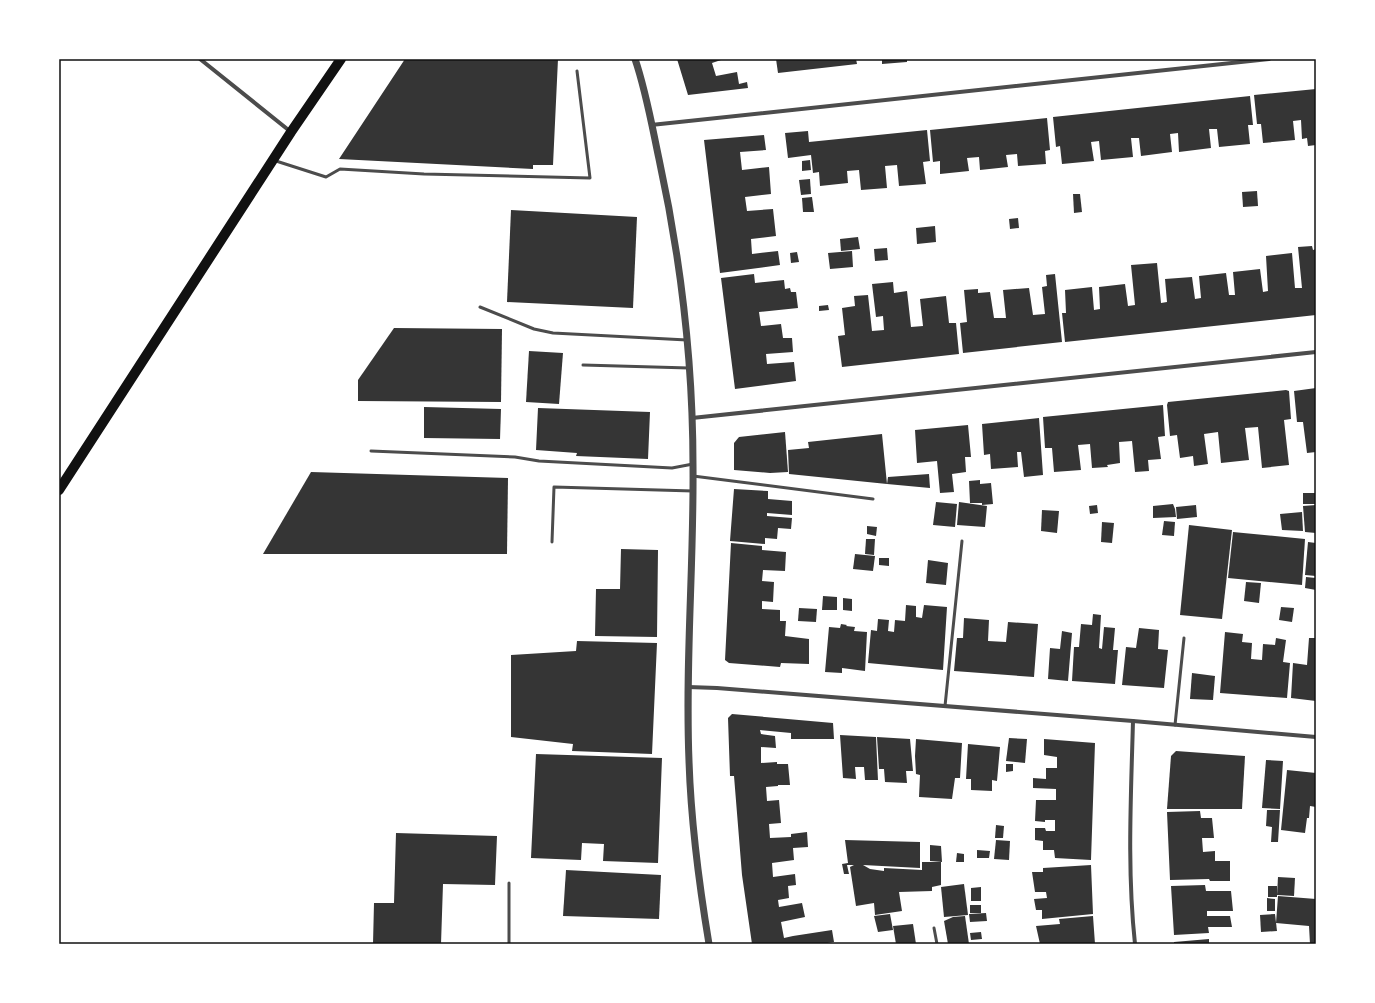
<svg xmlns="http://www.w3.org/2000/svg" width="1375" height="1003" viewBox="0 0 1375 1003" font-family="'Fira Sans Condensed',sans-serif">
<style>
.building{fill:#353535}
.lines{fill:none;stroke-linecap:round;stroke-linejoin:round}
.service{stroke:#4c4c4c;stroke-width:3}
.minor{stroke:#4c4c4c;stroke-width:4}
.tertiary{stroke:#4c4c4c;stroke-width:7}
.primary{stroke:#111;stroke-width:10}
.neatline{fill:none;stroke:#111;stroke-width:1.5}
</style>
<rect width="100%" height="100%" fill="#fff"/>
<g class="building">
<polygon points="405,59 558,59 553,165 533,165 533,169 339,159"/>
<polygon points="677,59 724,59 712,63 716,76 737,72 739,84 747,82 748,88 688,95"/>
<polygon points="776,59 856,59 857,64 778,73"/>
<polygon points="882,59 907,59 907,62 882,64"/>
<polygon points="1316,89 1316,145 1308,146 1307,138 1302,139 1301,120 1293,121 1295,140 1263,143 1261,124 1257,124 1254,95"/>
<polygon points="1250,96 1253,125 1248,125 1250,144 1219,147 1217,129 1209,129 1211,148 1179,152 1178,133 1170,134 1172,152 1141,156 1139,138 1131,138 1133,157 1101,160 1099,141 1091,142 1094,161 1062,164 1060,146 1056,147 1053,117"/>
<polygon points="1047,118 1050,150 1045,151 1046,164 1018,166 1017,154 1006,155 1008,167 980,170 979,157 967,158 969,171 940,174 940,161 933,162 930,130"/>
<polygon points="927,130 930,161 923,162 926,184 899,186 897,165 885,166 887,188 861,190 859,170 847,171 848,183 820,186 819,172 813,173 811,155 788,158 785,133 808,131 809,142"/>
<polygon points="764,135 766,150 740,152 742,170 769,167 771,194 745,197 747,211 773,209 776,236 751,239 752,254 778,251 780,265 720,273 704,140"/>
<polygon points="810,160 811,170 802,171 802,161"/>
<polygon points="810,179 811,194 801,195 799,180"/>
<polygon points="1257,191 1258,206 1243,207 1242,192"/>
<polygon points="1073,194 1080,194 1082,212 1074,213"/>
<polygon points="812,197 814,212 803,212 802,198"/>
<polygon points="511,210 637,217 633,308 507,302"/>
<polygon points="1018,218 1019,228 1010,229 1009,219"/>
<polygon points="935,226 936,242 917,244 916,228"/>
<polygon points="858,237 860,249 841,251 840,239"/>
<polygon points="1312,246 1313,250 1316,249 1316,315 1065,342 1062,313 1066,313 1065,290 1092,287 1094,310 1100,309 1099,287 1125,284 1128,306 1135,305 1131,265 1157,263 1161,303 1167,302 1165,279 1192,277 1195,299 1201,298 1199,276 1226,273 1229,295 1235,295 1233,272 1260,269 1263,292 1268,291 1266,256 1292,253 1295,288 1302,288 1298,247"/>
<polygon points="887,248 888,260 875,261 874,249"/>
<polygon points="852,251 853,267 830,269 828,253"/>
<polygon points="797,252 799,262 791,263 790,253"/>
<polygon points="754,274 755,283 784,280 785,289 790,288 791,292 796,292 798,308 759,312 761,326 781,324 783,338 792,338 793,352 766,354 767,364 794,362 796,381 735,389 721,278"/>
<polygon points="1055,274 1062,342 963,353 960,323 967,322 964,290 978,289 978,293 990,292 994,318 1006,318 1003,290 1029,288 1033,315 1045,314 1042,287 1047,286 1046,275"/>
<polygon points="893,282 894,293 907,291 911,327 923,326 920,299 946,296 949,323 956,323 959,354 842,367 838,336 845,335 842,308 855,306 854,296 868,295 872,331 884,330 883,316 876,317 872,284"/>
<polygon points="828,305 829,310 819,311 819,306"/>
<polygon points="394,328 502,329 501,402 358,401 358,380"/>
<polygon points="529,351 563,353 559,404 526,402"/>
<polygon points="1316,388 1316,452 1307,453 1303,422 1297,422 1294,391"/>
<polygon points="1286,390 1289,391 1291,419 1284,420 1289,465 1262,468 1258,427 1245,428 1249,460 1221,463 1218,432 1204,434 1208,464 1194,466 1193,456 1180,458 1177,435 1170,436 1167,405 1168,402"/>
<polygon points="1163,405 1165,436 1158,437 1161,459 1148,460 1149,471 1135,472 1132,441 1119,442 1120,463 1107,465 1108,467 1092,468 1090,444 1078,445 1081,470 1054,472 1052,448 1045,448 1043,417"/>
<polygon points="424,407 501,409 500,439 424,438"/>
<polygon points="538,408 650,412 648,459 576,456 577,453 536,450"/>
<polygon points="1039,418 1043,475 1024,477 1021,452 1017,452 1018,467 991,469 990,454 984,455 982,424"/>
<polygon points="968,425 971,457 965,457 966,472 952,474 954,492 940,493 937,461 917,463 915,430"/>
<polygon points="785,432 788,472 770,473 734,470 734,443 739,437"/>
<polygon points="882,434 887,484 789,474 788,450 809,448 808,442"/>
<polygon points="311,472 508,478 507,554 263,554"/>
<polygon points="929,474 930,488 887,484 888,477"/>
<polygon points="980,480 980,484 991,483 993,504 982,505 982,503 970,503 969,481"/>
<polygon points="734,489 768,491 768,499 792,501 792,515 767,513 767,516 792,518 791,529 778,528 777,539 765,538 765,544 730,541"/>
<rect x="1303" y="493" width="13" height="11"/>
<polygon points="936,502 957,504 955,527 933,525"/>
<polygon points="959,502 987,506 985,527 957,525"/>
<polygon points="1173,504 1175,509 1176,517 1153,518 1153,506"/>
<polygon points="1097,505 1098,513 1090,514 1089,506"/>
<polygon points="1196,505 1197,517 1177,519 1176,507"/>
<polygon points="1316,505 1316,533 1305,532 1303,506"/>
<polygon points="1042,510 1059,511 1057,533 1041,531"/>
<polygon points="1302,512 1303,531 1282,530 1280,514"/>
<polygon points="1164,521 1175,522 1174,536 1162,535"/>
<polygon points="1102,522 1114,523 1112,543 1101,542"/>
<polygon points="1189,525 1232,530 1222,619 1180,615"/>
<polygon points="867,526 877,527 876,536 867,534"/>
<polygon points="1233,532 1305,539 1302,585 1228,578"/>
<polygon points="866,539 875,539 874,555 865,554"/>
<polygon points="1308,542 1316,543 1316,576 1305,575"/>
<polygon points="731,543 762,546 762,550 786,552 785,571 763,570 762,581 774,582 773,602 762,601 762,609 780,610 780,621 786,621 785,636 809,639 809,664 781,663 780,667 729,663 725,660"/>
<polygon points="621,549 658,550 657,637 595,636 596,589 620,589"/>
<polygon points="855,554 875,556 873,571 853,569"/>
<polygon points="879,558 889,558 889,566 879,565"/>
<polygon points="928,560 948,563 946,585 926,583"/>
<polygon points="1306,577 1316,578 1316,590 1305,588"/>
<polygon points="1246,582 1261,583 1259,603 1244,601"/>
<polygon points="823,596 837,597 837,610 822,610"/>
<polygon points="843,598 852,599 852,611 843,610"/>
<polygon points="906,605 916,606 916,617 922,618 924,605 947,607 943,670 868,663 871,630 877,631 878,619 889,620 888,631 894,632 895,620 905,621"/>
<polygon points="1281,607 1294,608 1292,622 1279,620"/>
<polygon points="799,608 817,609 816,622 798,621"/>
<polygon points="1093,614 1101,615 1099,648 1102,649 1104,627 1115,628 1113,650 1118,650 1115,684 1072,681 1074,647 1079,647 1081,624 1092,625"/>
<polygon points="964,618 989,620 988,641 1006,642 1008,622 1038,624 1034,677 954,671 957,638 963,638"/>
<polygon points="841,624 847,625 846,626 855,627 854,631 867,632 865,671 842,668 842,673 825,672 829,627 840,628"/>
<polygon points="1139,628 1159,630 1158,649 1168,650 1164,688 1122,685 1126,647 1136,648"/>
<polygon points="1062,631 1072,633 1068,681 1048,679 1050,648 1060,649"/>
<polygon points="1225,632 1243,634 1242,642 1252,643 1251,659 1262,660 1263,644 1275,645 1276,638 1286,640 1283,662 1290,663 1287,698 1220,693"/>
<polygon points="1309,638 1316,638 1316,701 1291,698 1293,663 1307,665"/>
<polygon points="577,641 657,643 652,754 572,751 573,744 511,737 511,655 576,651"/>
<polygon points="1192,673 1215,676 1213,700 1190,699"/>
<polygon points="732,714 833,723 834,739 791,739 791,733 760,730 761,734 775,736 776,748 761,747 761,763 777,762 777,764 788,764 790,785 778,785 778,786 766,787 767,801 779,800 781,823 769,824 770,838 791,837 791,834 807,832 808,847 793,848 794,860 772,863 773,877 795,874 796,885 788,886 789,898 778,900 779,907 802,903 805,917 781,922 784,938 793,936 832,930 834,942 821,944 752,944 742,875 734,776 730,776 728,718"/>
<polygon points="840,735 876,737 878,780 865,780 864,767 855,767 856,779 843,778"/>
<polygon points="877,737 910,739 913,771 906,771 907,783 885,782 884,769 879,769"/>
<polygon points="1009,738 1027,739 1025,763 1006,761"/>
<polygon points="916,739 962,743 960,778 955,778 952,799 919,797 920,775 916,774 915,756"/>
<polygon points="1044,739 1095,743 1091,860 1055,858 1054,850 1043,850 1043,841 1035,840 1035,828 1045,828 1046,831 1055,831 1055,820 1045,820 1045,822 1035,821 1036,800 1056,800 1056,789 1033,788 1033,778 1046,779 1046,768 1057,768 1057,757 1044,755"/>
<polygon points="968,744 1000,747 997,781 992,780 992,791 971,790 971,779 966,779"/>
<polygon points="1176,751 1245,756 1242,809 1167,809 1171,756"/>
<polygon points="536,754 662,758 658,863 603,861 604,844 582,843 581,860 531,858"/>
<polygon points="1266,760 1283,761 1280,809 1262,808"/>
<polygon points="1006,764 1013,764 1013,771 1006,772"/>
<polygon points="1287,770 1316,773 1316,807 1310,806 1309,818 1307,818 1305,833 1281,830"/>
<polygon points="1267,810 1280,810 1278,842 1271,842 1272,827 1266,826"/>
<polygon points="1200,811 1201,818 1212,818 1214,838 1202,838 1203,852 1215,851 1215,861 1230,861 1230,881 1210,881 1209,879 1170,880 1167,812"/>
<polygon points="996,825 1004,826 1003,838 995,838"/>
<polygon points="396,833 497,836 495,885 443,884 441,944 373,944 374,903 394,903"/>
<polygon points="845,840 920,842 920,868 863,865 870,869 884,871 884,868 922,870 922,862 941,862 941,885 932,887 932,891 899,892 902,911 875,915 874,903 856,906 850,867 854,865 847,865 849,874 844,874 842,864 848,863"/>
<polygon points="996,840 1010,841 1009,860 994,859"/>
<polygon points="930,845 941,846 942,862 930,861"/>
<polygon points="977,850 990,851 989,858 977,858"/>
<polygon points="957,853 964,854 964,862 956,862"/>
<polygon points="1091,865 1093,914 1042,919 1042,910 1036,910 1034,899 1047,898 1046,892 1035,892 1032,872 1043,872 1043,868"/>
<polygon points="566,870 661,875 659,919 563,916"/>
<polygon points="1278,877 1295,878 1294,896 1277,895"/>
<polygon points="964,884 968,915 944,917 941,887"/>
<polygon points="1205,885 1206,891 1231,891 1233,911 1207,911 1207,916 1230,916 1232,927 1208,927 1209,933 1174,935 1171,886"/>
<rect x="1268" y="886" width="9" height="11"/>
<polygon points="981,887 981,901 971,901 971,888"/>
<polygon points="1278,896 1316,899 1316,944 1310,944 1309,926 1276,923"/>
<polygon points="1267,898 1275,899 1275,911 1267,911"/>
<rect x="970" y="905" width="11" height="8"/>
<polygon points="986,913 987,921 970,922 969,914"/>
<polygon points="890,914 893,930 878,932 874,916"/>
<polygon points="1275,914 1277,931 1261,932 1260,915"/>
<polygon points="965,916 969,944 948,944 944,921 953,917"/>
<polygon points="1093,916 1095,944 1040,944 1036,926 1060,924 1059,919"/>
<polygon points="913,924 916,944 896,944 893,926"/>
<polygon points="981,932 982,939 971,940 970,933"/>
<polygon points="1209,939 1209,944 1174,944 1174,942"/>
</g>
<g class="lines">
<g class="service">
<polyline points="276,161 326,177 340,169 424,174 590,178 577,71"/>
<polyline points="480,307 534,329 553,333 687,340"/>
<polyline points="583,365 689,368"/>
<polyline points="371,451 515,457 539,461 672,468 693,464"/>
<polyline points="693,476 873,499"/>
<polyline points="552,542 554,487 693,491"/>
<polyline points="945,706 962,541"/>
<polyline points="1175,725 1184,638"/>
<polyline points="509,883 509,944"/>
<polyline points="934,928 937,944"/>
</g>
<g class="minor">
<polyline points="200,59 291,132"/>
<polyline points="651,125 1269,59"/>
<polyline points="692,418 1316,352"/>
<polyline points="688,687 717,688 1133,721 1316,737"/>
<path d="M1133 721C1131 796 1127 870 1135 944"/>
</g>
<path class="tertiary" d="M635 59C646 91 652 126 659 159 681 260 693 363 693 466 694 564 685 663 689 761 691 823 699 884 709 944"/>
<polyline class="primary" points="59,490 291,132 341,59"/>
</g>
<rect width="1375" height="1003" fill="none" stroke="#ffffff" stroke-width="120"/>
<rect x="60" y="60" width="1255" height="883" class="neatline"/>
</svg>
